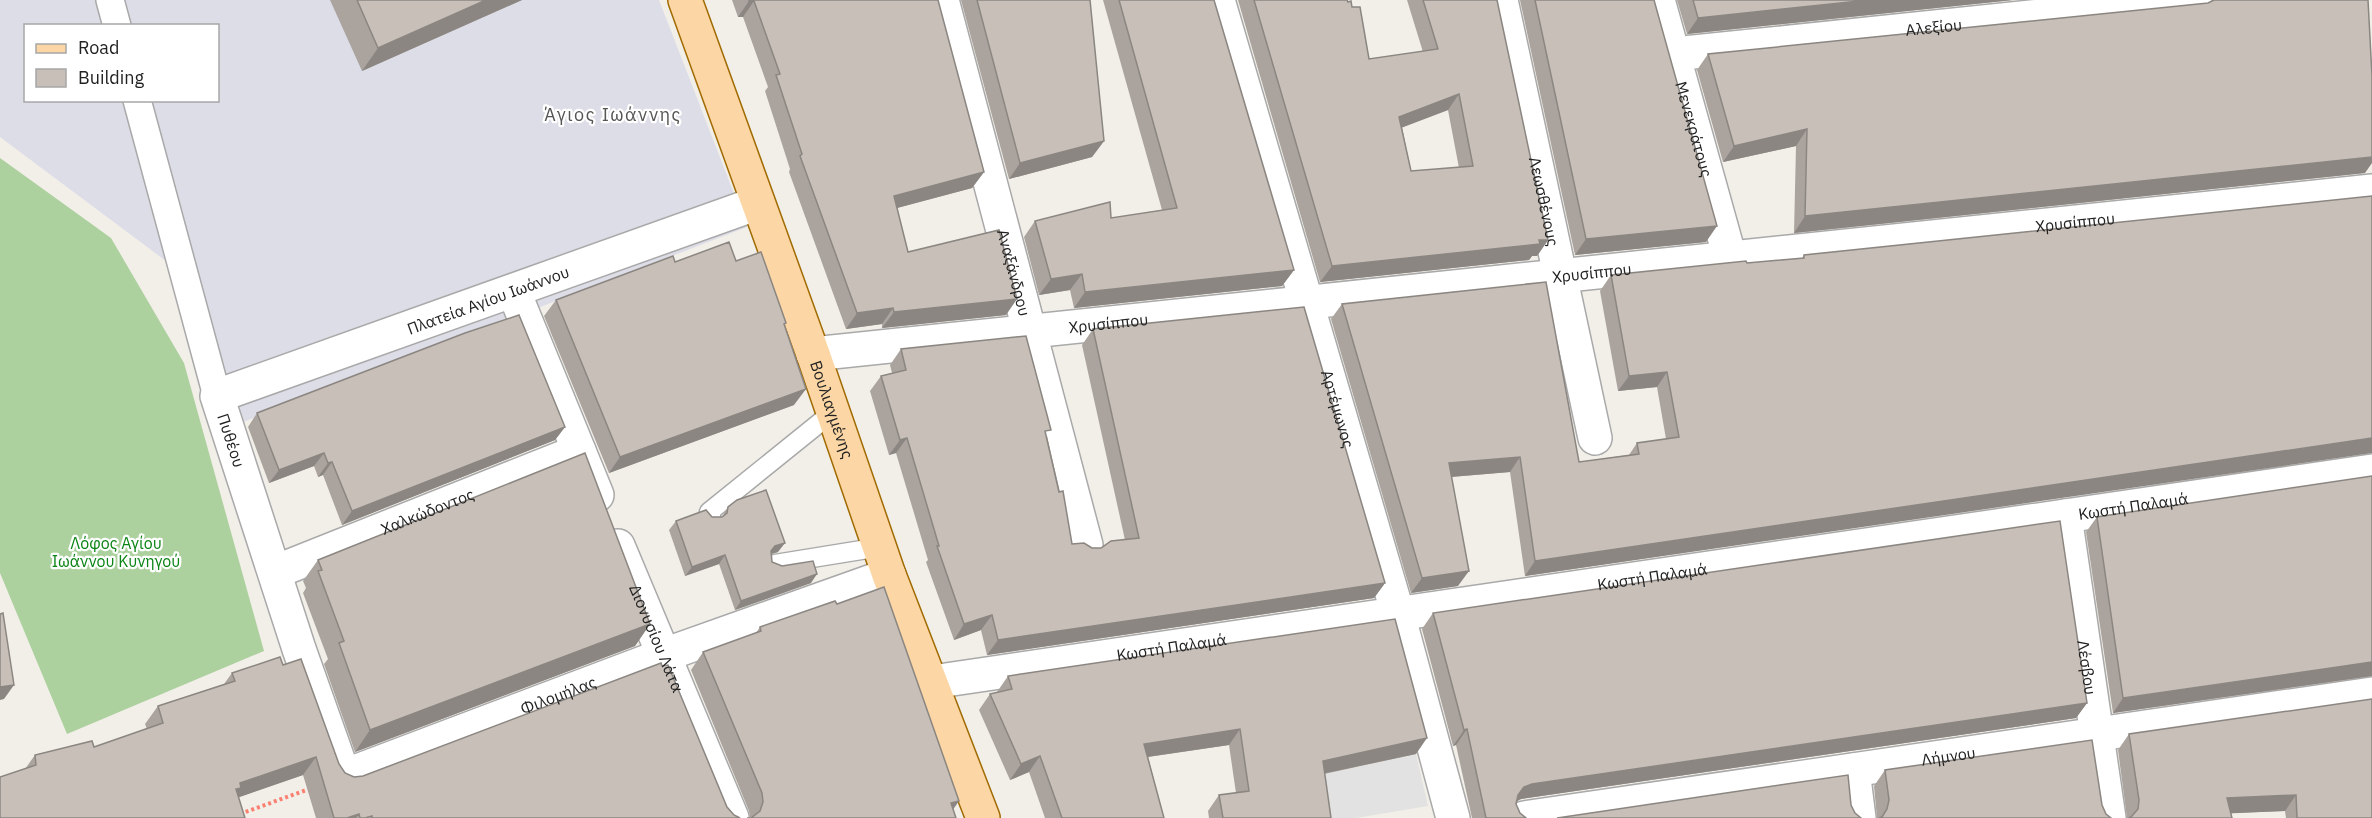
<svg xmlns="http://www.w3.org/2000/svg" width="2372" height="818" viewBox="0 0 2372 818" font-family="'IBM Plex Sans',sans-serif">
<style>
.forest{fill:#add19e}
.parking{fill:#e2e2e2}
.plaza{fill:#dddde8;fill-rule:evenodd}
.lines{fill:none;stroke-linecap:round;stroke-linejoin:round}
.service-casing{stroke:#a9a9a9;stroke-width:21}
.pedestrian-casing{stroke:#a9a9a9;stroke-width:30}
.minor-casing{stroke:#a9a9a9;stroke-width:36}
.primary-casing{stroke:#a06b00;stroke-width:36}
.path{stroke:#fa8072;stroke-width:4;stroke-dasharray:3 3;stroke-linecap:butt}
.service{stroke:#fff;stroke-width:18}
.pedestrian{stroke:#fff;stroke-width:27}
.minor{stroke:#fff;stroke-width:33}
.primary{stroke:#fcd6a4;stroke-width:33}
.wall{fill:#aba49e;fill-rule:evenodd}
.shaded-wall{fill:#8b8681}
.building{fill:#c7bfb8;stroke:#8b8681;stroke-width:1.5;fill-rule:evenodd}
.labels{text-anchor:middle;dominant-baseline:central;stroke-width:4.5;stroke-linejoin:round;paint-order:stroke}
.street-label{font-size:16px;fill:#222;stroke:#fff}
.park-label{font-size:16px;fill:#0c8416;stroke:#fff}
.neighbourhood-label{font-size:18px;letter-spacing:1.5px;fill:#555;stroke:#fff}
</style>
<rect width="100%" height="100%" fill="#f2efe9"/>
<polygon class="forest" points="0,158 111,238 184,363 264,651 67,734 0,573"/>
<polygon class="parking" points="1416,754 1428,806 1356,818 1327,818 1316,768 1357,767"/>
<path class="plaza" d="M0 0H659L747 227 220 431 174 267 0 137ZM26 26H218V100H26Z"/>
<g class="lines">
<defs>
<g id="service">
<polyline points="711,516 709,512 833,412"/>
<polyline points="775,564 880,547"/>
</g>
<g id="pedestrian">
<polyline points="110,0 117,26"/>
<polyline points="137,100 217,396"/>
</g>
<g id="minor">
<path id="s1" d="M942 0 1086 545"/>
<path id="s2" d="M1218 0 1398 614 1453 818"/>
<path id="s3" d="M1501 0 1595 438"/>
<path id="s4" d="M1658 0 1730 258"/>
<path id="s5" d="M1674 54 2195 0"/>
<path id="s6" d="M758 203 217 396 299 649 344 776 664 655 889 575"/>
<polyline points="514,292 597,495"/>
<path id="s7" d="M813 354 2372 191"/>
<path id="s8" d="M2065 516 2109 818"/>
<path id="s9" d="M618 546 732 818"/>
<path id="s10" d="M275 572 579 451"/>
<path id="s11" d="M932 682 2372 471"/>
<polyline points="1853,770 1859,818"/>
<path id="s12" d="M1524 818 2372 694"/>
</g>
<g id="primary">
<path id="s13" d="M685 0 813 354 889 575 983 818"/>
</g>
</defs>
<use href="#service" class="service-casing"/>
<use href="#pedestrian" class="pedestrian-casing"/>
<use href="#minor" class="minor-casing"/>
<use href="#primary" class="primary-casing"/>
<polyline class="path" points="240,814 309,789"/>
<use href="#service" class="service"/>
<use href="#pedestrian" class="pedestrian"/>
<use href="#minor" class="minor"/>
<use href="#primary" class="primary"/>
</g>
<g class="wall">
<polygon points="330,0 522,0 362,71"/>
<polygon points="732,0 938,0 984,172 972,188 897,208 908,252 1006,315 882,328 882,324 846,329 789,172 790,169 765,91 768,87 743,17 738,17"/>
<polygon points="961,0 1090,0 1104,141 1092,157 1009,179"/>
<polygon points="1103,0 1214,0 1294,270 1282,286 1074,308 1070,290 1039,295 1024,237 1035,221 1111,218 1162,210"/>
<path d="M1238 0H1347L1348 2 1352 7 1369 59 1423 52 1407 0H1497L1548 240 1537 256H1532L1529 260 1320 282ZM1448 110 1459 168 1411 171 1402 127Z"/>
<polygon points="1520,0 1654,0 1706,242 1575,255"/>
<polygon points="1677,0 2013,0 1687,34"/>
<polygon points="2208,3 2365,173 1794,233 1796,146 1723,162 1697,70 1708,54"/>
<polygon points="1804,255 2369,452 1525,576 1510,472 1451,477 1458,586 1411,593 1331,319 1342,304 1579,462 1629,455 1637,443 1666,439 1657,387 1618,391 1600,291 1611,275 1802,258"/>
<polygon points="736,261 785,325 794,405 609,473 544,316 556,300 675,262"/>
<polygon points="1093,329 1385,583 1374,598 987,655 981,630 954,640 926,562 928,560 896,453 889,455 870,391 881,376 892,373 890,365 901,349 1047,436 1072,544 1092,548 1101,548 1125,540 1082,345"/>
<polygon points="257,413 565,427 555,440 342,525 323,475 318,477 314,466 269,483 248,427"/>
<polygon points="2372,476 2372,676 2113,713 2086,532 2097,517"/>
<polygon points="728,507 778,552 771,554 772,562 811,583 735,610 719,564 685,576 669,530 676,521 712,517 722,517"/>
<polygon points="318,560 650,624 635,646 355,752 324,664 328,659 303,593 306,588 303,581"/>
<polygon points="837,604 953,809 750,818 749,811 691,670 703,652 756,633 760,627"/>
<polygon points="1433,613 2087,703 2076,718 1521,799 1517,801 1516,804 1520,813 1526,818 1472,818 1456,745 1453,746 1422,629"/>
<polygon points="283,665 339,764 345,773 354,777 727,807 734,815 740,818 316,818 303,775 239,797 25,769 35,755 94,747 147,729 145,724 158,706 224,684 232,673"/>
<polygon points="1008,676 1416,754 1324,774 1331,818 1209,818 1208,811 1219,795 1236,793 1229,745 1148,757 1164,818 1045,818 1029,772 1010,780 979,710 990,694 997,692"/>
<polygon points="2129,734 2372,818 2286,818 2285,811 2231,813 2232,818 2127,818 2118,750"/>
<polygon points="1885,770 2102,805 2106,814 2111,818 1877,818 1874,786"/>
</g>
<g class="shaded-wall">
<polygon points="486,0 522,0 362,71 378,48"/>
<polygon points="1869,0 2013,0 1687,34 1698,18"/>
<polygon points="749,1 754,1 743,17 738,17"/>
<polygon points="1459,94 1448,110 1388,133 1399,117"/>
<polygon points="1807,129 1796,146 1723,162 1734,146"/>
<polygon points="1104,141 1092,157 1009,179 1020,163"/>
<polygon points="2372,157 2372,163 2365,173 1794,233 1805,216"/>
<polygon points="984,172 972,188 882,212 894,196"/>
<polygon points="1717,226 1706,242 1575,255 1586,239"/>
<polygon points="1539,240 1548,240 1537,256 1532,256 1529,260 1320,282 1332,266"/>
<polygon points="1294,270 1282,286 1074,308 1085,292"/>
<polygon points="1082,274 1070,290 1039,295 1051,279"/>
<polygon points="1017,299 1006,315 882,328 894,312"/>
<polygon points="893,308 882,324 846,329 857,313"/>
<polygon points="1667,372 1657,387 1618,391 1629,376"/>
<polygon points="806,389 794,405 609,473 620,457"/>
<polygon points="565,427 555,440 342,525 352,511"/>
<polygon points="907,438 896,453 889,455 900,440"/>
<polygon points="2372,438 2372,453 1525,576 1535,561"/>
<polygon points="324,453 314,466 269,483 279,470"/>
<polygon points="1520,457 1510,472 1438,478 1449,463"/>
<polygon points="332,462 323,475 318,477 328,463"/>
<polygon points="785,543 778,552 768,555 775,546"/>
<polygon points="725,555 719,564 685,576 692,567"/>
<polygon points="1469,571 1458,586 1411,593 1422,578"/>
<polygon points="817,574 811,583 735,610 741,601"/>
<polygon points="1385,583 1374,598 987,655 998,640"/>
<polygon points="992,615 981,630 954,640 964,624"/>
<polygon points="650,624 635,646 355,752 370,730"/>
<polygon points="2372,662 2372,676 2113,713 2123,698"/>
<polygon points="14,685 4,699 0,700 0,687"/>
<polygon points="2087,703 2076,718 1521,799 1513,803 1524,787 1532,784"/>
<polygon points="1240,729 1229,745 1133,759 1144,744"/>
<polygon points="1467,729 1456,745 1453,746 1464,730"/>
<polygon points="1427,738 1416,754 1312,776 1323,761"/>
<polygon points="1040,756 1029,772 1010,780 1021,764"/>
<polygon points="316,757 303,775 234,799 229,806 240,783"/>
<polygon points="2296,795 2285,811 2216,814 2227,798"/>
<polygon points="959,801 947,818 951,803"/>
<polygon points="359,814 356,818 347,818"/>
</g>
<g class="building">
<polygon points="357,0 486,0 378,48"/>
<polygon points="749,0 938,0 984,172 894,196 908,252 999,230 1017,299 894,312 893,308 857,313 800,156 802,154 776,75 780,74 754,1 749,1"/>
<polygon points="977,0 1090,0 1104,141 1020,163"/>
<polygon points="1119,0 1214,0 1294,270 1085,292 1082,274 1051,279 1035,221 1110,202 1111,218 1177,208"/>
<path d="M1254 0H1347L1348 2 1351 1 1352 7H1360L1369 59 1438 49 1423 0H1497L1548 240H1539L1540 244 1332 266ZM1459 94 1473 166 1411 171 1399 117Z"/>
<polygon points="1535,0 1654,0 1717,226 1586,239"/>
<polygon points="1693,0 1869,0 1698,18"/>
<polygon points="2214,0 2368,0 2372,76 2372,157 1805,216 1807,129 1734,146 1708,54 2208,3"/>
<polygon points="2372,196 2372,438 1535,561 1520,457 1449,463 1469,571 1422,578 1342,304 1546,282 1579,462 1639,454 1637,443 1679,437 1667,372 1629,376 1611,275 1746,261 1747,263 1804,258 1804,255"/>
<polygon points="729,242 736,261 761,252 786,323 784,324 806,389 620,457 556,300 673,256 675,262"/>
<polygon points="1304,307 1385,583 998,640 992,615 964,624 937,546 939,546 907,438 900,440 881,376 906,370 901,349 1026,336 1051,430 1045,431 1059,492 1063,491 1072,544 1084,543 1092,548 1101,548 1111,541 1139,538 1093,329"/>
<polygon points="519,315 565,427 352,511 332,462 328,463 324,453 279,470 257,413 465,333"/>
<polygon points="585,453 650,624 370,730 339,643 344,641 318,571 322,570 318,560"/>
<polygon points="2372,476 2372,662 2123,698 2097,517"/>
<polygon points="766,490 785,543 775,546 771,551 772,562 782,566 813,561 817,574 741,601 725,555 692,567 676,521 706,510 712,517 722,517 727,513 728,507 737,500"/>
<polygon points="2060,521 2087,703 1532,784 1524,787 1518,795 1516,804 1520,813 1526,818 1486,818 1467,729 1464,730 1433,613"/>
<polygon points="884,587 959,801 951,803 956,818 747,818 751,818 760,811 763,802 762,793 703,652 761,631 760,627 835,601 837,604"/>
<polygon points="3,613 14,685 0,687 0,614"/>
<polygon points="1395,619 1427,738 1323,761 1331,818 1223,818 1219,795 1249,791 1240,729 1144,744 1164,818 1062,818 1040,756 1021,764 990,694 1012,689 1008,676"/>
<polygon points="280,657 283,665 301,659 339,764 345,773 354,777 363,776 661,663 662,666 668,665 727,807 734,815 740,818 372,818 372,816 365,818 360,818 359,814 347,818 334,818 316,757 240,783 241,788 236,789 245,818 0,818 0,777 36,765 35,755 92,741 94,747 163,723 158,706 235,681 232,673"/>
<polygon points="2372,699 2372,818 2297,818 2296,795 2227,798 2232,818 2129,818 2132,816 2138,809 2139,800 2129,734"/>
<polygon points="2092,740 2102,805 2106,814 2111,818 1879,818 1882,817 1887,809 1889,800 1885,770"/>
<polygon points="1848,775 1851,805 1855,813 1861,818 1557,818"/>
</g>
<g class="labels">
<g class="street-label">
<text stroke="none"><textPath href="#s5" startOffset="261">Αλεξίου</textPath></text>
<text stroke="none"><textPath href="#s4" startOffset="134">Μενεκράτους</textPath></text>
<text stroke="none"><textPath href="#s3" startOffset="206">Λεωσθένους</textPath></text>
<text stroke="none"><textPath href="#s7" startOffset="1269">Χρυσίππου</textPath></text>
<text stroke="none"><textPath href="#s7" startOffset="783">Χρυσίππου</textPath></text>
<text stroke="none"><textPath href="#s1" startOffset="282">Αναξάνδρου</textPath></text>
<text transform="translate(488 300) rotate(-20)">Πλατεία Αγίου Ιωάννου</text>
<text stroke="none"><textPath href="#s7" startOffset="297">Χρυσίππου</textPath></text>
<text stroke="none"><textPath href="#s2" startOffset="426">Αρτέμωνος</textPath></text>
<text stroke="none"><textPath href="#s13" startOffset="435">Βουλιαγμένης</textPath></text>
<text stroke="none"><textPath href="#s6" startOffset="621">Πυθέου</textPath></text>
<text stroke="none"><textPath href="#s11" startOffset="1214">Κωστή Παλαμά</textPath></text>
<text stroke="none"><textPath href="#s10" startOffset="164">Χαλκώδοντος</textPath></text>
<text stroke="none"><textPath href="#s11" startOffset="728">Κωστή Παλαμά</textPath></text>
<text stroke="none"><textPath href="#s9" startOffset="100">Διονυσίου Λάτα</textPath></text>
<text stroke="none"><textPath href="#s11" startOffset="242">Κωστή Παλαμά</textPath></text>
<text stroke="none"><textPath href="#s8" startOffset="153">Λέσβου</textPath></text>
<text stroke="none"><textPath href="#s6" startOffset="1204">Φιλομήλας</textPath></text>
<text stroke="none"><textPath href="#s12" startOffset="429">Λήμνου</textPath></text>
</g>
<g class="park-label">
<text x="116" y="543">Λόφος Αγίου<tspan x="116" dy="18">Ιωάννου Κυνηγού</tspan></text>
</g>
<g class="neighbourhood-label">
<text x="613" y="114">Άγιος Ιωάννης</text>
</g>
</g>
<rect x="24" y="24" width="195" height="78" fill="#ffffff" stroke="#a7a7a7" stroke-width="1.5"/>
<rect x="36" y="44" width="30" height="9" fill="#fcd6a4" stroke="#a7a7a7" stroke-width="1.5"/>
<text x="78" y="54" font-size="18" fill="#222222">Road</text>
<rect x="36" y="69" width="30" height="18" fill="#c7bfb8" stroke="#a7a7a7" stroke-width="1.5"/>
<text x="78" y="84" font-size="18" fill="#222222">Building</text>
</svg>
